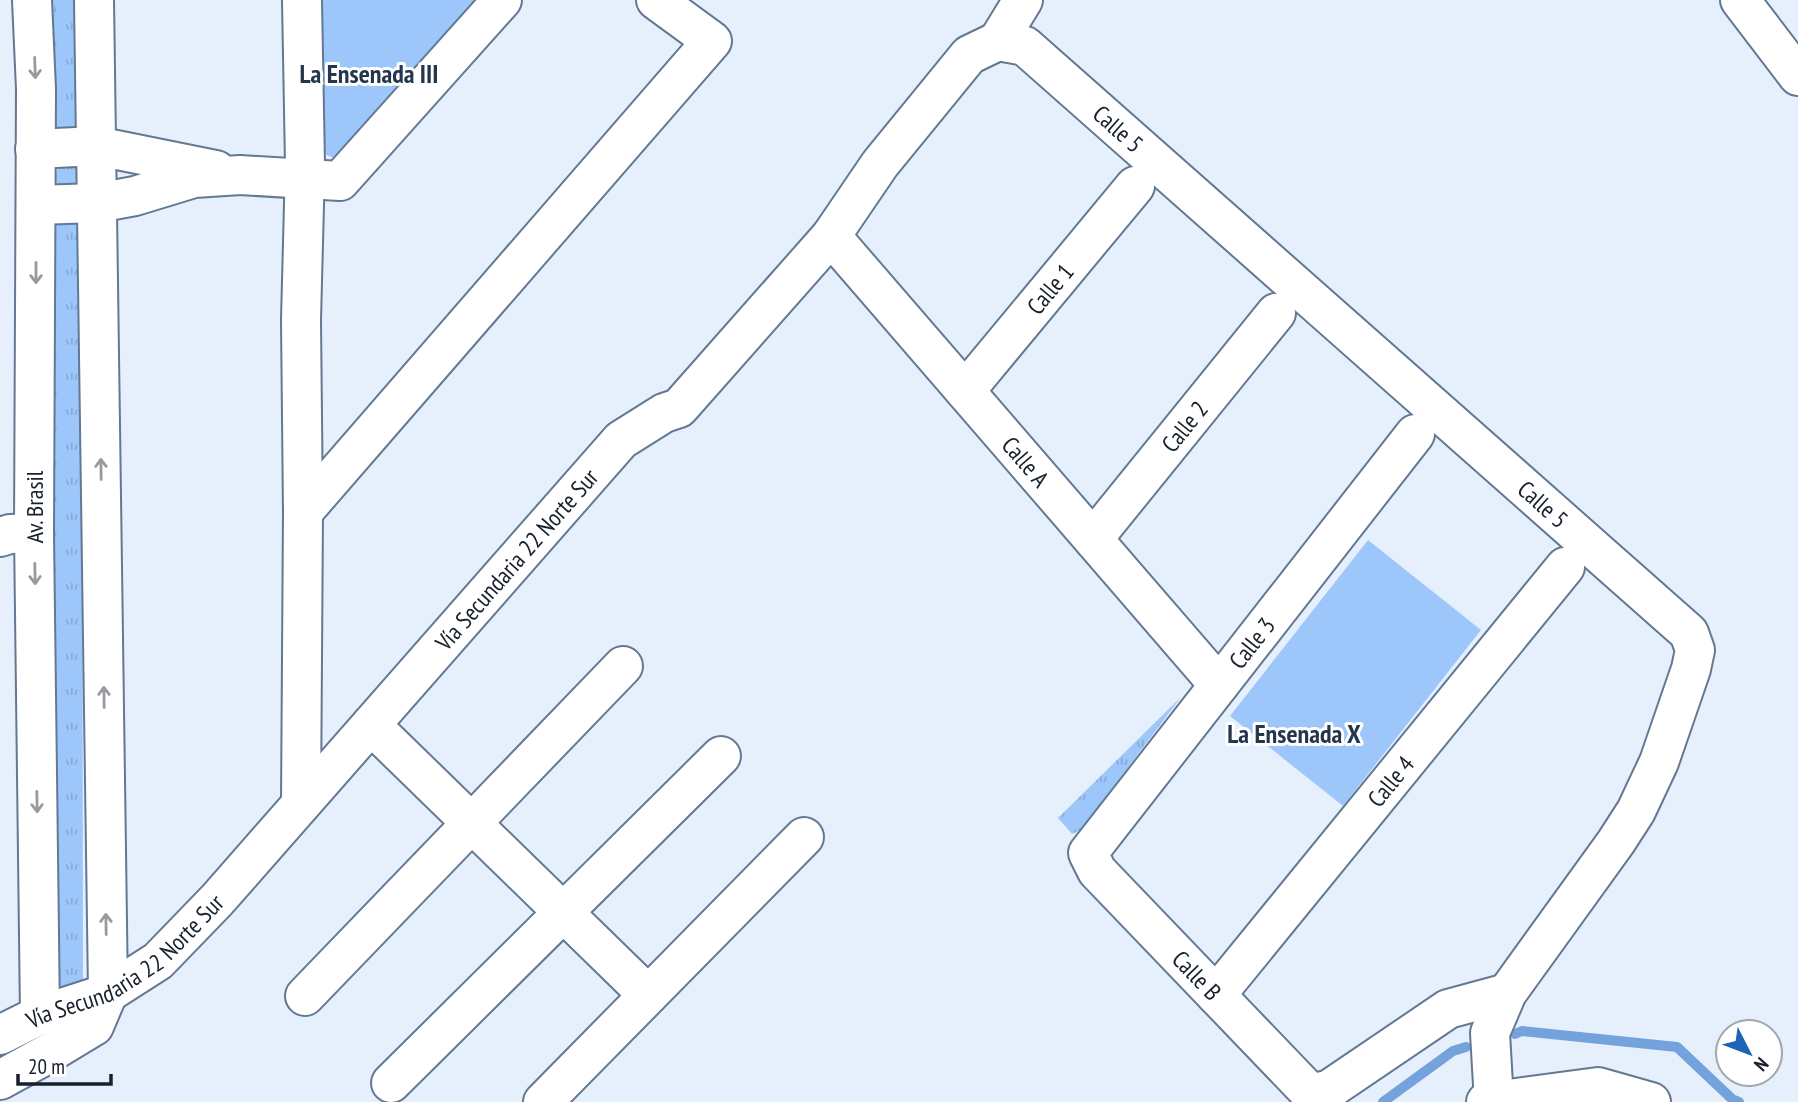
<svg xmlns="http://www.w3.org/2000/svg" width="1798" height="1102" viewBox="0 0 1798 1102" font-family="'PT Sans Narrow',sans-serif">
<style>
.grass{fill:url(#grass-tufts)}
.green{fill:#9dc7fb}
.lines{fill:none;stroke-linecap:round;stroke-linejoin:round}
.stream{stroke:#74a2dc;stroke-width:10}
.minor-casing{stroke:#637892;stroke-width:42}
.minor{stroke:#fff;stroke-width:38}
.oneway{stroke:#979ba0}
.labels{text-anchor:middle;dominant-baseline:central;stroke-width:6;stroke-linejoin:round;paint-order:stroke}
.street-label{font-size:24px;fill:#18202b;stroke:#fff}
.neighbourhood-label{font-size:26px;font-weight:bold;fill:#24364e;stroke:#fff}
</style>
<defs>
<pattern id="grass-tufts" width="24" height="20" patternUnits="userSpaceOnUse" patternTransform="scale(1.75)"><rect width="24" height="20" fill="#9dc7fb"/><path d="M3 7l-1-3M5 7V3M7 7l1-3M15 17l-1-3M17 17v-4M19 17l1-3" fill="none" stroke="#86abd7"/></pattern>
</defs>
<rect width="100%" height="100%" fill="#e6f0fc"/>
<g class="grass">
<polygon points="49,0 79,0 83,127 56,133 52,124 52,14"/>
<polygon points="80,162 85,186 59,187 55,179 58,166"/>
<polygon points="58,218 75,218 82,229 83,985 56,995 51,226"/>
<polygon points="1181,697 1081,830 1072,834 1058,818"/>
</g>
<g class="green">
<polygon points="316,0 486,0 335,159 323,153"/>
<polygon points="1368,540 1481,630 1343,806 1230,716"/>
</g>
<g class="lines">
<g class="stream">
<polyline points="1515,1034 1522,1031 1677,1047 1732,1099 1739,1102"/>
<polyline points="1383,1102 1453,1051 1466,1047"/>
</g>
<defs>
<g id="minor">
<polyline points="32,0 36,89 34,533 40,1015"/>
<polyline points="1740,0 1798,76"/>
<path id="s1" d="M998 41 1025 46 1689 633 1695 650 1691 669 1659 762 1636 811 1616 842 1507 993 1490 1033 1494 1102"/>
<polyline points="998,41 1023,0"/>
<polyline points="35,149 97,146 216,170"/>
<polyline points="36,205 97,203 135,196 194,178 240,175 340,181 502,0"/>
<path id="s2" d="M831 236 1219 685"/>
<path id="s3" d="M965 391 1135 186"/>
<path id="s4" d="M1415 434 1088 853 1097 871 1311 1094 1330 1089 1448 1009 1507 993"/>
<polyline points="303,512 712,41 656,0"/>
<polyline points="0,537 10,534 34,533"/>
<path id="s5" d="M1093 539 1276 313"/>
<polyline points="371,725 648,995"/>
<polyline points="301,804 303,512 301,320 305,165 302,0"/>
<path id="s6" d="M1216 995 1565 567"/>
<polyline points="305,996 623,666"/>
<path id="s7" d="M0 1035 40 1015 108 993 158 961 217 900 621 440 664 413 679 408 831 236 880 164 969 55 998 41"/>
<polyline points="0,1080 51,1052 94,1026 108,993 94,0"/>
<polyline points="391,1083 721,756"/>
<polyline points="543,1102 804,837"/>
<polyline points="1486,1102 1598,1087 1651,1102"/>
</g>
</defs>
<use href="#minor" class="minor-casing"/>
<use href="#minor" class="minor"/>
</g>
<defs><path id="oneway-shaft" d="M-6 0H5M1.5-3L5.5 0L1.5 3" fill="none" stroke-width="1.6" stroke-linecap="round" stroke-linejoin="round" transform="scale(1.75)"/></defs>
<g class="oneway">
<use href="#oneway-shaft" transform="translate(35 68) rotate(88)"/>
<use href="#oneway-shaft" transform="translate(36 273) rotate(90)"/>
<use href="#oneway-shaft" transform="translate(101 469) rotate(-91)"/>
<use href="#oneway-shaft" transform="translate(35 574) rotate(89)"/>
<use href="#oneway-shaft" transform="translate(104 697) rotate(-91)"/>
<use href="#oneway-shaft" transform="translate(37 802) rotate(89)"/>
<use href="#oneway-shaft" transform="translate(106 924) rotate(-91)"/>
</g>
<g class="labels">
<g class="street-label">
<text stroke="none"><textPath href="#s1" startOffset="152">Calle 5</textPath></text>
<text stroke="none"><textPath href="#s3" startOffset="133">Calle 1</textPath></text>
<text stroke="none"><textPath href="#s5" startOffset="145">Calle 2</textPath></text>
<text stroke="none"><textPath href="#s2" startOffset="298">Calle A</textPath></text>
<text stroke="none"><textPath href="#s1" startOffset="719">Calle 5</textPath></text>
<text transform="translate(34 507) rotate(-90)">Av. Brasil</text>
<text stroke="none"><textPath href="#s7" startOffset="714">Vía Secundaria 22 Norte Sur</textPath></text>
<text transform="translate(1252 643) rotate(-52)">Calle 3</text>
<text stroke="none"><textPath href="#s6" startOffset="276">Calle 4</textPath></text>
<text stroke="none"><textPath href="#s7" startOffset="147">Vía Secundaria 22 Norte Sur</textPath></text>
<text stroke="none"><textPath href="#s4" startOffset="696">Calle B</textPath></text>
</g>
<g class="neighbourhood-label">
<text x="369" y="73">La Ensenada III</text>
<text x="1294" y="733">La Ensenada X</text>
</g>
</g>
<g transform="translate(1749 1053) rotate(132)"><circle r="33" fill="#ffffff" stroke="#a3a6aa" stroke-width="2"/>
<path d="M0-5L12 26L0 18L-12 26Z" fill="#1d64b4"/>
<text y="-10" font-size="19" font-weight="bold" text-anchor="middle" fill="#18202b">N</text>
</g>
<path d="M18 1074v10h93v-10" fill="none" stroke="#18202b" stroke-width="3.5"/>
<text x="28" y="1074" font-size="21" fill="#18202b" stroke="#ffffff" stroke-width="5" paint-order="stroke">20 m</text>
</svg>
